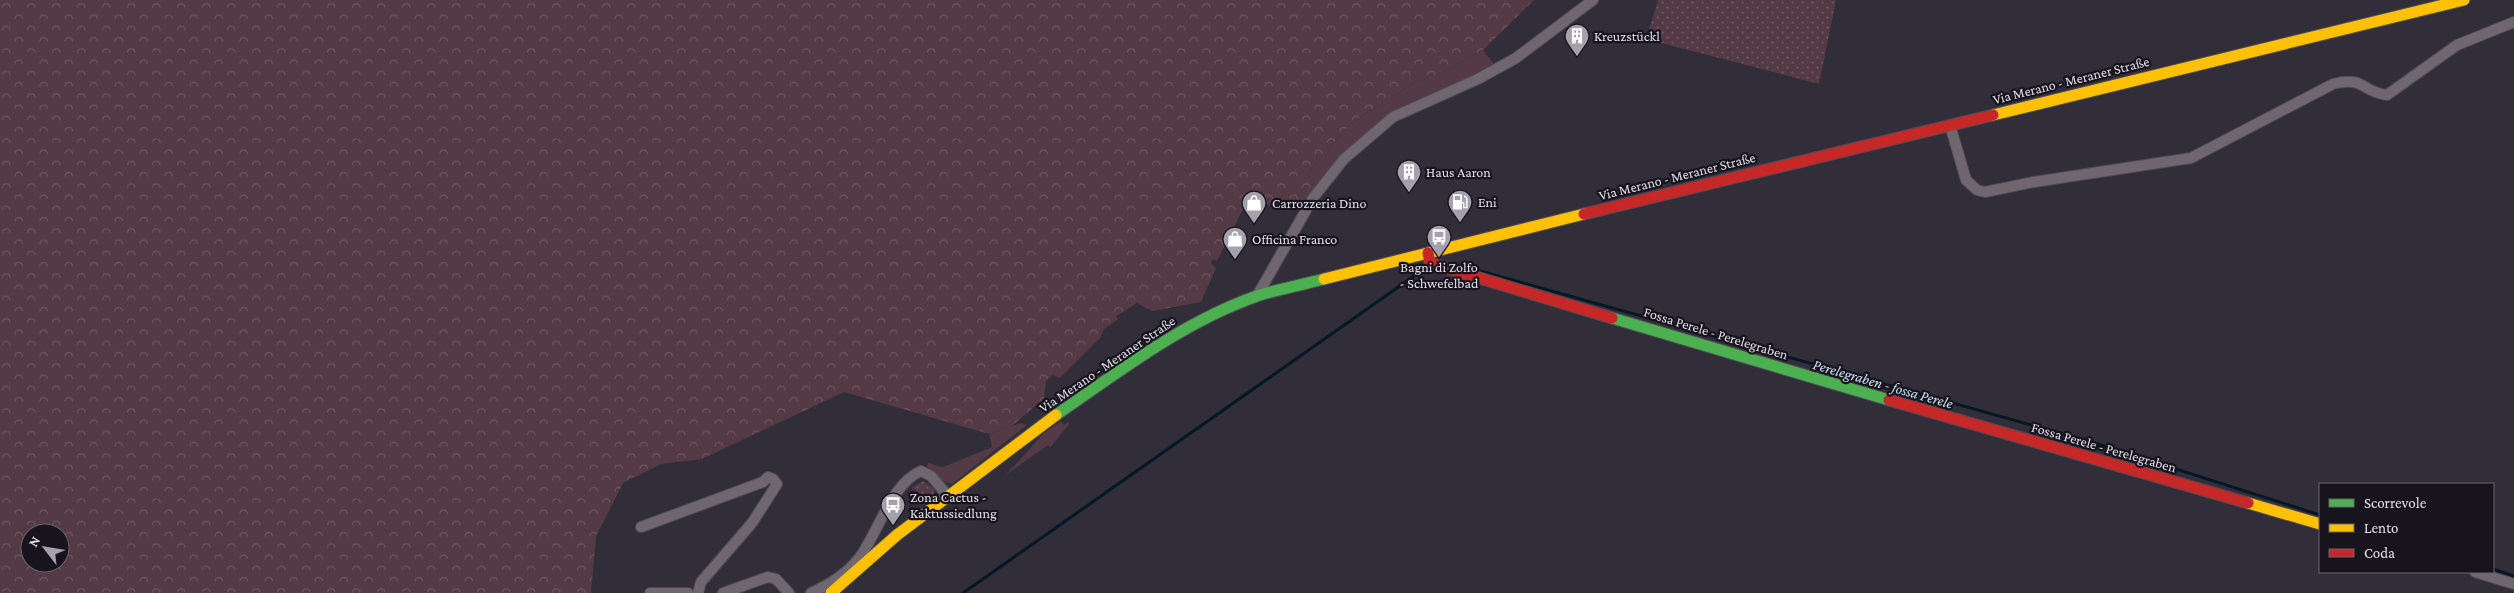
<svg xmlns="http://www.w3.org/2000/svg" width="2514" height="593" viewBox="0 0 2514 593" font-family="'Crimson Pro',serif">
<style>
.grass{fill:#543a44}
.forest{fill:url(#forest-crowns);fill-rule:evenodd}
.park{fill:url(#park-dots)}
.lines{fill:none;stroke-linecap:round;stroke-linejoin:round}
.stream{stroke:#041724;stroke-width:3}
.street-casing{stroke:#4e4b55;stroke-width:12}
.fast-casing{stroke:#4e4b55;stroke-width:13}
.slow-casing{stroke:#4e4b55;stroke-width:13}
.jam-casing{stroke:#4e4b55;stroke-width:13}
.street{stroke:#6f6670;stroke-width:10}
.fast{stroke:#4caf50;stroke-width:11}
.slow{stroke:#ffc107;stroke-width:11}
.jam{stroke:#c62828;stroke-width:11}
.labels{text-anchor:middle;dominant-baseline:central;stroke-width:4.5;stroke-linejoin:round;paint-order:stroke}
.poi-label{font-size:14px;fill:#e2dfeb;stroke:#17141d;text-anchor:start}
.street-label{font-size:14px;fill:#e2dfeb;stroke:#17141d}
.water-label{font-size:15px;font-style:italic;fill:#c7e3f5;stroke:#17141d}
</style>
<defs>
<pattern id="forest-crowns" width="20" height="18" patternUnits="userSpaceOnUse" patternTransform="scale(1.25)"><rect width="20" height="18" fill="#543a44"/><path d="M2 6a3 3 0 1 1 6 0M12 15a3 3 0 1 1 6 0" fill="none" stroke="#6c565f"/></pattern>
<pattern id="park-dots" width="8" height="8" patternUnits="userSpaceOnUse" patternTransform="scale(1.25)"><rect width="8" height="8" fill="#543a44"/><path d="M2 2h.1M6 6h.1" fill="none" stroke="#6c565f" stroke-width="1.8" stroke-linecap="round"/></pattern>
</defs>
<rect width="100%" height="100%" fill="#312e3a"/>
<g class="grass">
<polygon points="1483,50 1494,64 1490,68 1389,113 1343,155 1316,185 1307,174 1351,123 1417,81 1432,78"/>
<polygon points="1061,421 1064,425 1068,422 1069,424 1050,448 1048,445 1006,475 1043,434"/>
<polygon points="1021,423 1027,425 952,484 944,482 927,467 928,463 943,467 992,447 989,434"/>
</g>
<path class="forest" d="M0 0H1534L1483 50 1432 78 1417 81 1351 123 1307 174 1316 185C1283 233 1285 198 1246 203L1217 261 1213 259 1211 263 1216 268 1201 302 1152 311 1137 303 1116 316 1118 319 1104 329 1100 338 1060 378 1053 375 1046 381 1044 398 1012 426 989 434 844 392 702 459 661 464 623 483 596 536 591 593H0ZM30 533H60V563H30Z"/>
<g class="park">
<polygon points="1658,0 1836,0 1819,84 1646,39"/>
<polygon points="923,481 935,489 933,498 927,502 919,497 921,494 911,488"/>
</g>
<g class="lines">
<g class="stream">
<polyline points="1473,269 2085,440 2320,515"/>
<polyline points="2493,569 2514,576"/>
<polyline points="963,593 1424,269"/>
</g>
<defs>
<g id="street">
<path d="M1950 125 1966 180 1977 190 1985 192 2034 182 2191 158 2333 84C2366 76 2361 92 2387 95L2457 45 2514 22"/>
<polyline points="1257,296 1313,198 1344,159 1393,117 1478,79 1516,58 1593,0"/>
<polyline points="641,527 763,482 768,477 773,479 777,484 752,523 701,582 698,593"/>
<polyline points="2475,572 2514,584"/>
<polyline points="650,593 688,593"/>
<polyline points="723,593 768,577 776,579 789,593"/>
<path d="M811 593C830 584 847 574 860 557 878 532 892 483 921 471L931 476 949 497"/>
</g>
<g id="fast">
<polyline points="1612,318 1889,400"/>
<path d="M1056 415C1120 371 1183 322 1257 296 1278 289 1302 285 1324 279"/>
</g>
<g id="slow">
<polyline points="1993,115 2464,0"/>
<polyline points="1324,279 1584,214"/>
<polyline points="2248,503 2320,524"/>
<polyline points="831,593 897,535 1056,415"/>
</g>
<g id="jam">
<polyline points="1584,214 1993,115"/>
<polyline points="1428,253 1430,263 1612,318"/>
<polyline points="1889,400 2248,503"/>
</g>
</defs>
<use href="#street" class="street-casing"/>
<use href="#fast" class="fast-casing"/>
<use href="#slow" class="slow-casing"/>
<use href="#jam" class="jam-casing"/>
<use href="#street" class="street"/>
<use href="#fast" class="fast"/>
<use href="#slow" class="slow"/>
<use href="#jam" class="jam"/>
</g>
<defs>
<symbol id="building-pin" viewBox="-11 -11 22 30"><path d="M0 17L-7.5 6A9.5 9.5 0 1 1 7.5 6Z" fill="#a4a1ad" stroke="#17141d"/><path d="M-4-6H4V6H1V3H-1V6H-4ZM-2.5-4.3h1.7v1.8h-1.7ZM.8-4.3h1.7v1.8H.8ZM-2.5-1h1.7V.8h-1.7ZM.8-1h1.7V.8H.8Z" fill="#fff"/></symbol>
<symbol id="fuel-pin" viewBox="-11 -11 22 30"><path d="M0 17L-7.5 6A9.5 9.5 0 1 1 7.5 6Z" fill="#a4a1ad" stroke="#17141d"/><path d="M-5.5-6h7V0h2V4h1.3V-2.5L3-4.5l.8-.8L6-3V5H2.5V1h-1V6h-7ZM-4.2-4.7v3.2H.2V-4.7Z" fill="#fff"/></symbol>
<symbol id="shop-pin" viewBox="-11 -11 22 30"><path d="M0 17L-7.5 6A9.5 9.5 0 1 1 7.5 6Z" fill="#a4a1ad" stroke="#17141d"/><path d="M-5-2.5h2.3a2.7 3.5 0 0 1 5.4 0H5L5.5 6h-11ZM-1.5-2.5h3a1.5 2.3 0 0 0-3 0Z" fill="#fff"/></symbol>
<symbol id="bus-pin" viewBox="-11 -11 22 30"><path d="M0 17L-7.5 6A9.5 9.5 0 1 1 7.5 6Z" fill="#a4a1ad" stroke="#17141d"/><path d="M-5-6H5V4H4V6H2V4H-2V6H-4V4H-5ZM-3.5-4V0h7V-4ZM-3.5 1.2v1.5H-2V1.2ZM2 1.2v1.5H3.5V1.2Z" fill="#fff"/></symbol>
</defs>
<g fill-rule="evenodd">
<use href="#building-pin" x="1563" y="22" width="28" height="38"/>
<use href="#building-pin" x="1395" y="158" width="28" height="38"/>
<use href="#fuel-pin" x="1446" y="188" width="28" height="38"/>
<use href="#shop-pin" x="1240" y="189" width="28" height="38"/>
<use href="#bus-pin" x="1425" y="223" width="28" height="38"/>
<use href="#shop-pin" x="1221" y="225" width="28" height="38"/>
<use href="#bus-pin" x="879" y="491" width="28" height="38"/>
</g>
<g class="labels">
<g class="poi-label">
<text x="1594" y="36">Kreuzstückl</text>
<text x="1426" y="172">Haus Aaron</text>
<text x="1478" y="202">Eni</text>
<text x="1272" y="203">Carrozzeria Dino</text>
<text x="1252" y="239">Officina Franco</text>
<text x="1439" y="267" text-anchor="middle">Bagni di Zolfo<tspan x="1439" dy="16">- Schwefelbad</tspan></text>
<text x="910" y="497">Zona Cactus -<tspan x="910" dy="16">Kaktussiedlung</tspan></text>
</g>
<g class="street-label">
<text transform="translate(2071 80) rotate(-14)">Via Merano - Meraner Straße</text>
<text transform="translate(1677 176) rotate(-14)">Via Merano - Meraner Straße</text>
<text transform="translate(1716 333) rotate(17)">Fossa Perele - Perelegraben</text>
<text transform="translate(1107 364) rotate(-34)">Via Merano - Meraner Straße</text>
<text transform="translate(2104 447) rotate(16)">Fossa Perele - Perelegraben</text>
</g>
<g class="water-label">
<text transform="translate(1883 384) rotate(16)">Perelegraben - fossa Perele</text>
</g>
</g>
<rect x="2319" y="483" width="175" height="90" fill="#17141d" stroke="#68656f"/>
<rect x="2329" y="499" width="25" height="8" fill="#4caf50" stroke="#68656f"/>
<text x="2364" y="508" font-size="15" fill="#e2dfeb">Scorrevole</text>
<rect x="2329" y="524" width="25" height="8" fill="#ffc107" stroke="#68656f"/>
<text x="2364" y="533" font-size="15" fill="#e2dfeb">Lento</text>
<rect x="2329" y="549" width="25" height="8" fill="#c62828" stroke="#68656f"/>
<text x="2364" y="558" font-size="15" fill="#e2dfeb">Coda</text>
<g transform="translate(45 548) rotate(301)"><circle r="24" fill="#17141d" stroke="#68656f"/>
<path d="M0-4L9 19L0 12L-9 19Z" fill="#a4a1ad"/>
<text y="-8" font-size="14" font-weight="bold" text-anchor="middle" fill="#e2dfeb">N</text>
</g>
</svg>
